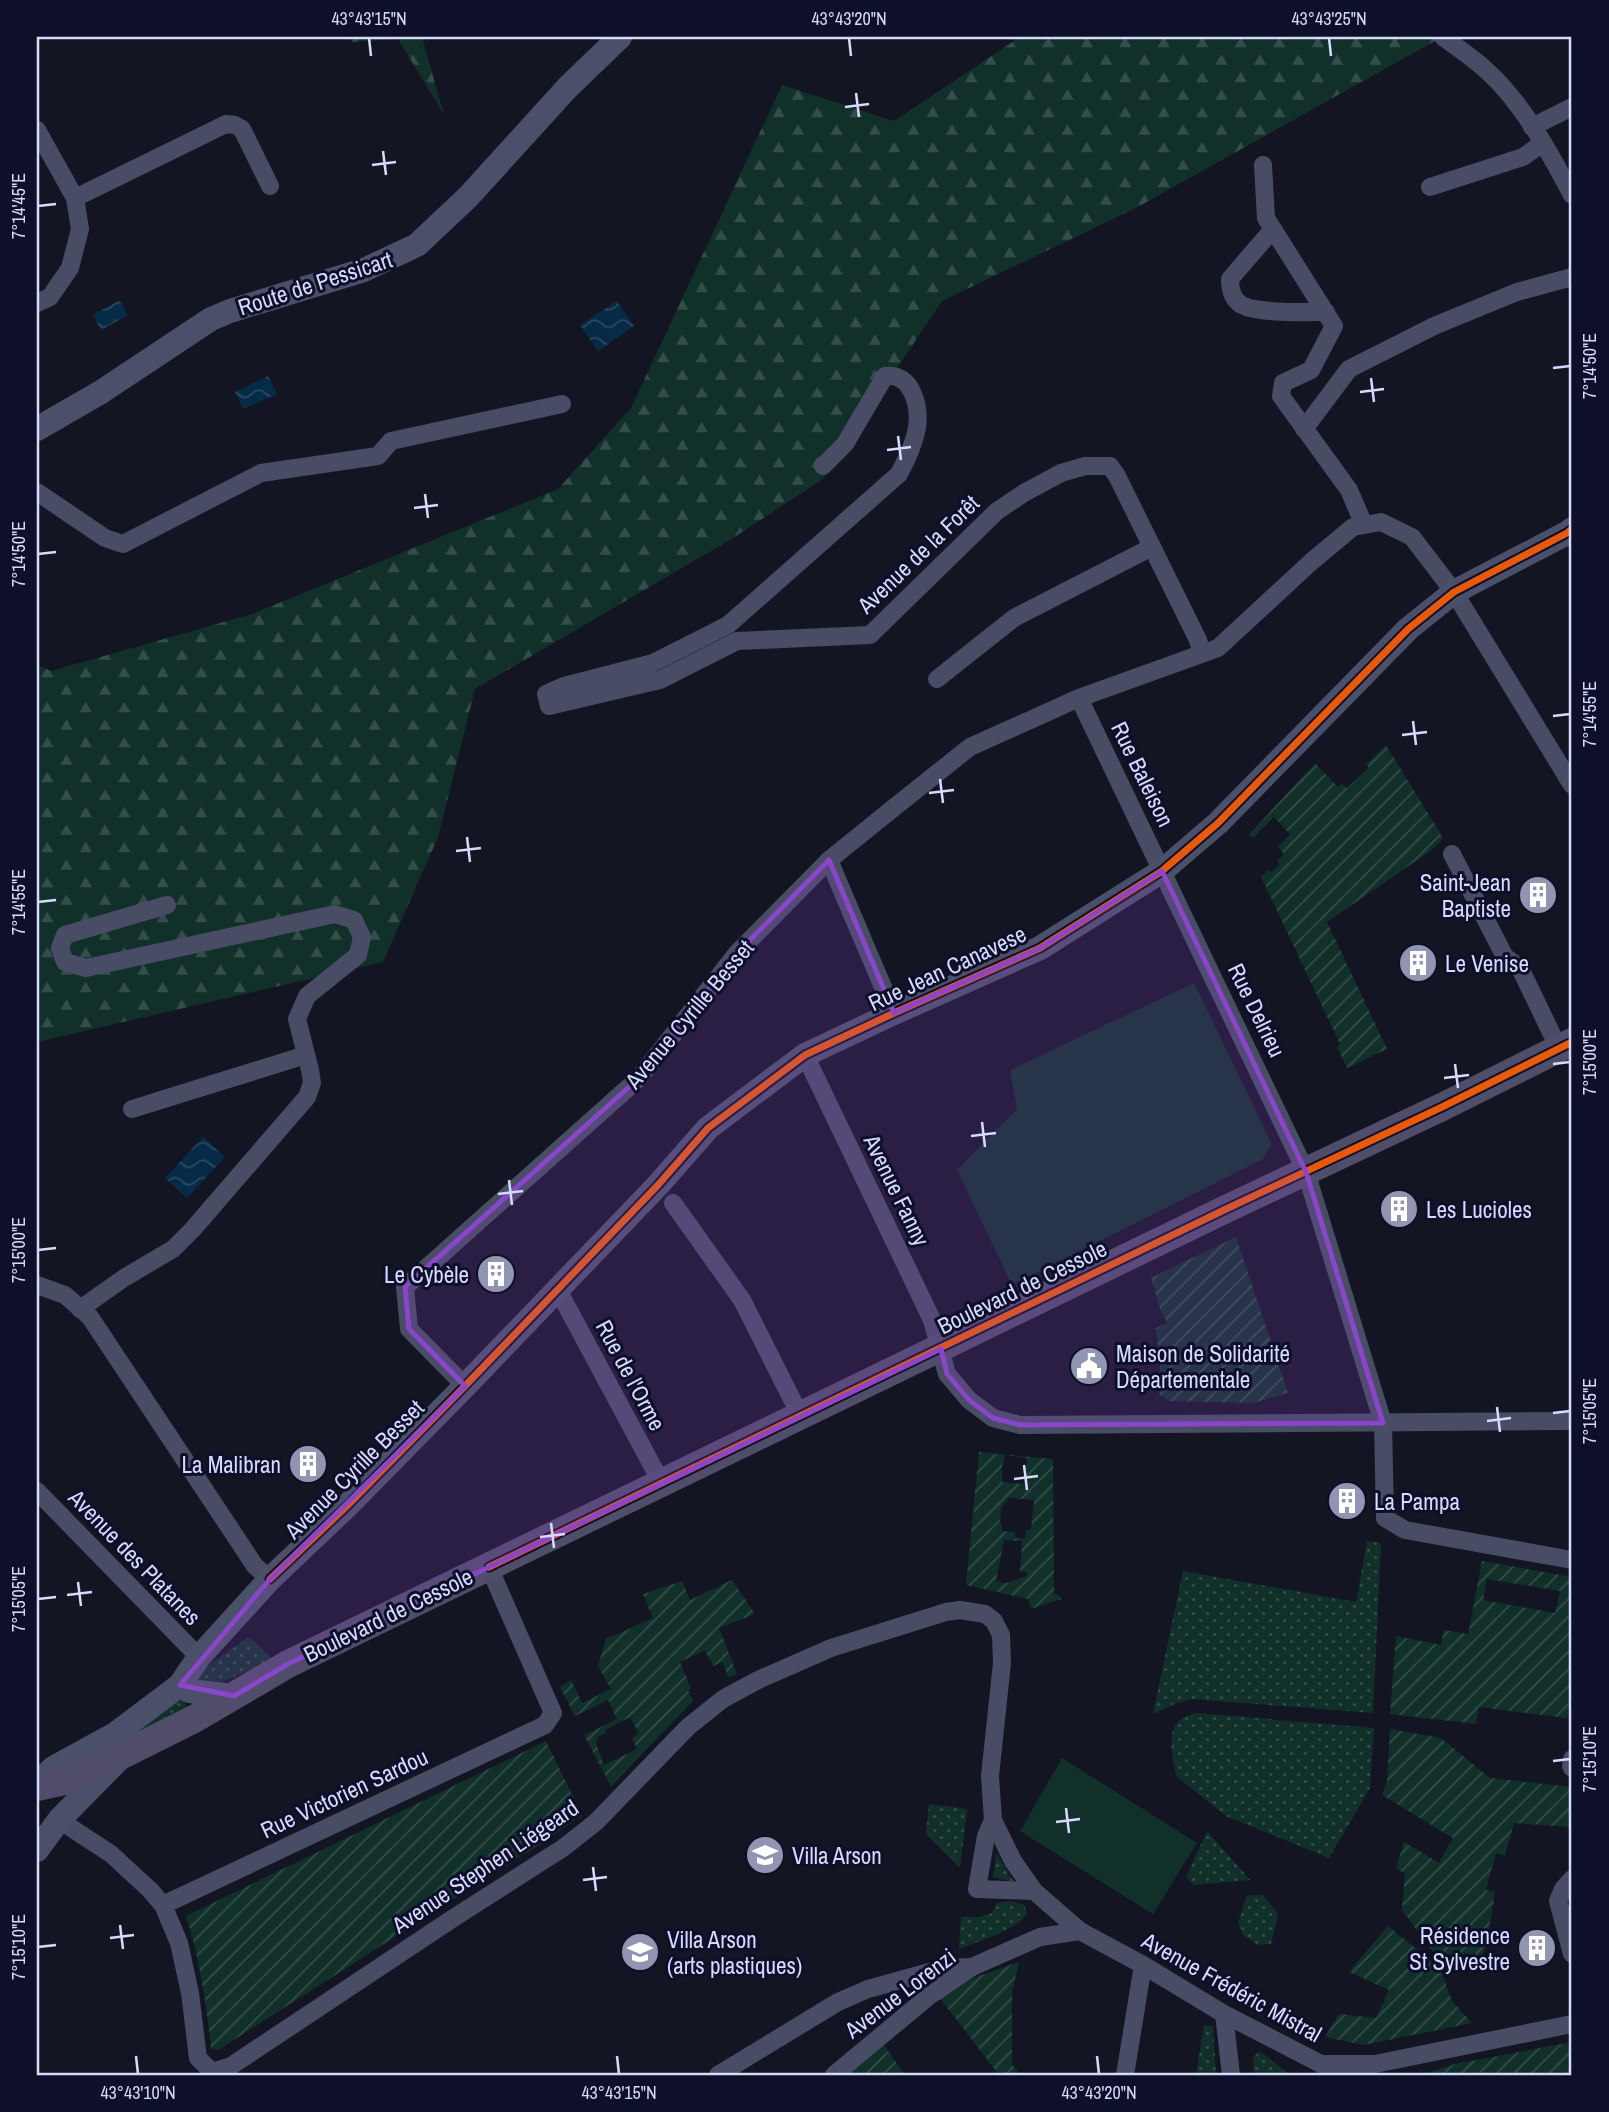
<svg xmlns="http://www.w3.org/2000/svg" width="1609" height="2112" viewBox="0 0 1609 2112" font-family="'Archivo Narrow',sans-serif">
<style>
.grass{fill:url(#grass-dots)}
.forest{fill:url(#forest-firs)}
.park{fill:#11302a}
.garden{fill:url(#garden-furrows);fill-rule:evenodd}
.water{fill:url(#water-waves)}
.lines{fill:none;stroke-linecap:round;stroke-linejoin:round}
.street{stroke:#484c64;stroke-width:18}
.secondary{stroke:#4b506a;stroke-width:24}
.primary{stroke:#504d6a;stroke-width:28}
.cycleway-casing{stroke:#0e0f29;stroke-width:11}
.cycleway{stroke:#e8590c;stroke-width:7}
.marked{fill:#8946c9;fill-opacity:0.2;stroke:#8946c9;stroke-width:5;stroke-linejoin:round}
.ticks{fill:none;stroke:#d6daff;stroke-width:2.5}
.labels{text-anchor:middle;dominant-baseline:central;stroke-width:6;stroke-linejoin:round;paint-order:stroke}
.street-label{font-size:23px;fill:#d6daff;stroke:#0e0f29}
.poi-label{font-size:23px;fill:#d6daff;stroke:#0e0f29;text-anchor:start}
.neatline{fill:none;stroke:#d6daff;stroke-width:2.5}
.ticks-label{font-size:18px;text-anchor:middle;fill:#d6daff}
</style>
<defs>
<pattern id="grass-dots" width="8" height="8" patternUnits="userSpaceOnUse" patternTransform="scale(1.75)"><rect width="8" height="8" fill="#11302a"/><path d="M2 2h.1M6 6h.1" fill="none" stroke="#334d4a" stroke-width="1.8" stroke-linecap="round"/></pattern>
<pattern id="forest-firs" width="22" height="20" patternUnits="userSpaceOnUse" patternTransform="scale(1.75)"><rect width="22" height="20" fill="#11302a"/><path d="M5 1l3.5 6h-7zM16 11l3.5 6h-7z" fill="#334d4a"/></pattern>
<pattern id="garden-furrows" width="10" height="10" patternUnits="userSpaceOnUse" patternTransform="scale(1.75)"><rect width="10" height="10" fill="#11302a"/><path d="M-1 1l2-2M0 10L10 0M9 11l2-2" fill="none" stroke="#334d4a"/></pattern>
<pattern id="water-waves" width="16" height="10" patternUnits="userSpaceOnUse" patternTransform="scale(1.75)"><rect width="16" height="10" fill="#062b46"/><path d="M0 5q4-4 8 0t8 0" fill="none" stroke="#2a4962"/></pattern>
</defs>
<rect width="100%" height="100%" fill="#141523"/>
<g class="grass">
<polygon points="1367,1541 1381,1543 1373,1713 1193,1699 1177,1703 1153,1714 1183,1571 1356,1602"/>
<polygon points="249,1637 273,1660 210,1687 199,1688 197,1673"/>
<polygon points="182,1696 189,1712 113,1741"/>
<path d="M1197 1713 1374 1728 1370 1788 1329 1858 1226 1816 1176 1776C1172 1749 1162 1719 1197 1713Z"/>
<polygon points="929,1804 967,1809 960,1868 926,1834"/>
<polygon points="1207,1831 1250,1880 1194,1885 1186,1877"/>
<polygon points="996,1853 1014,1882 993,1877"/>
<polygon points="1247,1895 1263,1895 1278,1914 1271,1944 1258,1945 1243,1935 1238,1923"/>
<path d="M1011 1901 1024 1905 1027 1913C1017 1931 978 1941 959 1949L961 1917H979L992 1913 997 1903Z"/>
<polygon points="1204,2025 1213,2026 1216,2075 1196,2075"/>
<polygon points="1259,2051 1291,2075 1254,2075 1253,2058"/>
</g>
<g class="forest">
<polygon points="348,37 422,37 444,115 398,39 352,42"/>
<polygon points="1013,37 1442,37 1136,208 942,301 823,479 733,538 475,689 438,837 383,962 37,1042 37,665 51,671 252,614 558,489 631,408 782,85 894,121 1014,41"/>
</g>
<g class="park">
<polygon points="1194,983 1272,1144 1263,1159 1012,1285 957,1170 1017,1109 1010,1070"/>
<polygon points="1062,1758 1197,1843 1153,1914 1020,1831"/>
</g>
<g class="garden">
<polygon points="1386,745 1443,838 1432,850 1327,922 1387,1049 1347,1068 1337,1047 1340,1044 1261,877 1268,870 1272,872 1279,864 1277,861 1284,854 1278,847 1290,834 1274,817 1253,838 1249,835 1315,763 1338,787 1342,784 1347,788 1369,768 1366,764"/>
<polygon points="1236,1237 1288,1393 1253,1403 1169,1401 1159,1394 1160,1362 1156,1328 1167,1323 1160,1309 1151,1278"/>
<path d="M979 1452 1053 1459 1054 1594 1059 1595 1062 1599 1031 1609 1028 1599 966 1585ZM1005 1455 1027 1458 1024 1484 1002 1482V1467ZM1009 1498 1026 1499 1034 1501 1031 1530H1026L1025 1539 1015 1538V1532L1002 1531V1524L1000 1523 1001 1508ZM1004 1540 1022 1541 1020 1571 1027 1572V1576L1007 1583 996 1581Z"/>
<path d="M1482 1561 1572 1577V1697L1567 1718 1479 1707 1476 1724 1390 1714 1396 1636 1441 1645 1444 1630 1468 1634ZM1487 1579 1560 1591 1555 1613 1483 1600Z"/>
<path d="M732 1580 755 1614 719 1628 737 1674 729 1678 722 1662 713 1666 705 1650 680 1662 691 1688 688 1690 693 1701 611 1786 584 1735 617 1719 608 1700 575 1716 560 1687 571 1680 582 1703 611 1689 598 1666 606 1639 653 1618 643 1594 682 1581 690 1600ZM630 1717 639 1734 632 1738 637 1749 604 1765 596 1744 598 1737 606 1733 605 1730Z"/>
<polygon points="1390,1729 1441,1738 1490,1778 1572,1787 1572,1827 1514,1823 1505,1855 1496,1853 1486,1890 1495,1892 1488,1937 1481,1963 1439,1960 1402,1910 1405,1873 1396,1869 1404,1842 1439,1863 1453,1838 1382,1795 1387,1781"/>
<path d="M546 1741 582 1815 548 1839 218 2050 211 2048C206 2003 200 1960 186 1916Z"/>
<polygon points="1388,1926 1440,1968 1452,2001 1472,2023 1364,2045 1325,2037 1339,2014 1376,2018 1389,1990 1349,1972"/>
<polygon points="1019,1962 1012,1992 1012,2064 1020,2075 999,2075 939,1997 951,1986"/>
<polygon points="1572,2042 1572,2075 1422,2075 1455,2064"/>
<polygon points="884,2045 905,2075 847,2075"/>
</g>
<g class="water">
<polygon points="119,300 128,315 101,330 93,315"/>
<polygon points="617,301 634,326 598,351 580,325"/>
<polygon points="268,376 277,394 243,409 235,392"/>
<polygon points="203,1137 225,1157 187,1198 165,1178"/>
</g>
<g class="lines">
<g class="street">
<path d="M1443 37C1458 48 1473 58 1486 70 1522 102 1550 153 1572 195"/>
<polyline points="1532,127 1572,107"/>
<polyline points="37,130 75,198 80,229 70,268 50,297 37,303"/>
<polyline points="1263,165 1266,218 1334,326 1311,370 1283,383 1281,396 1349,490 1364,525"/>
<polyline points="1430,187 1523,157 1543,143"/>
<polyline points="75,198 226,124 235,125 242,129 270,186"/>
<path d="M1273 229 1230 279C1230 288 1232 298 1240 304 1255 314 1307 312 1326 312"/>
<polyline points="1304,429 1349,369 1434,326 1517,292 1572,277"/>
<path d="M823 466 845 444 885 376C912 372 920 406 917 428 914 444 907 459 899 474L728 625 653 663 564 686 546 694 549 706 660 680 737 641 870 635 997 511 1024 493 1061 473 1085 466H1110L1117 476 1198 640 1202 653"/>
<polyline points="37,492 105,538 123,544 261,473 378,456 391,441 562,404"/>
<polyline points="937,679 1014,618 1152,547"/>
<polyline points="1079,698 1306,1172 1383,1423 1385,1518 1405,1530 1572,1560"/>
<polyline points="1452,854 1505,957 1520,968 1559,1049"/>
<polyline points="829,860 894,1013"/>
<polyline points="805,1055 932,1320 947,1374 969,1400 993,1418 1020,1425 1572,1421"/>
<polyline points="132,1109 306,1055"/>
<polyline points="673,1203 742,1300 800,1415"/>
<polyline points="37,1285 65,1295 90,1317 255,1566 270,1579"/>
<polyline points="558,1290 661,1482"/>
<polyline points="80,1309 124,1278 173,1249 193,1229 307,1097 312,1083 310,1070 297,1019 307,996 358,955 362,937 354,920 335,914 86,968 65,962 60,948 65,935 167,905"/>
<polyline points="465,1386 409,1329 405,1287 639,1078 737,953 829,860 891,810 970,747 1079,698 1218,648 1311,562 1353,527 1381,522 1412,537 1454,592 1572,785"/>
<polyline points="37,1491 199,1657"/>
<polyline points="1572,1759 1571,1766 1572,1768"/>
<polyline points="59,1820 111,1854 150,1890 163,1905 179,1943 190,1993 198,2058 212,2072 231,2066 452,1919 563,1848 596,1822 688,1727 723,1699 758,1680 831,1648 946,1612 960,1610 985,1614 994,1621 1001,1635 1002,1663 990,1776 993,1820 1013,1861 1034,1891 1080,1931 1143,1965 1224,2014 1321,2064 1375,2064 1572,2024"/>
<polyline points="993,1820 986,1836 977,1889 1034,1891"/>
<polyline points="1572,1879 1563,1889 1558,1901 1572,1954"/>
<polyline points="163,1905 545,1725 553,1713 489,1567"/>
<polyline points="1224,2014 1231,2075"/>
<polyline points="718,2075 838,2002 868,1989 944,1968 972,1967"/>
<polyline points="834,2075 929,1996 972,1967 1040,1937 1080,1931"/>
<polyline points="1125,2075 1143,1965"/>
</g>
<g class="secondary">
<polyline points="37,429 101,392 211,319 230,311 364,270 417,245 468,197 568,87 620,37"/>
<polyline points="180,1685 189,1691 234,1696"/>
<polyline points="37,1784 53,1768 115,1734 180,1685 199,1657 270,1579 347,1506 465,1386 658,1185 708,1128 805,1055 894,1013 1040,948 1162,871 1218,823 1408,629 1454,592 1567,533 1572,529"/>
<polyline points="37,1850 59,1820 118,1760"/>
</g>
<polyline class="primary" points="37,1787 65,1781 122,1755 196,1718 288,1664 1224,1210 1442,1107 1572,1042"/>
<defs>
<g id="cycleway">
<polyline points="489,1567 1224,1210 1442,1107 1572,1042"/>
<polyline points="270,1579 347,1506 465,1386 658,1185 708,1128 805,1055 894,1013 1040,948 1162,871 1218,823 1408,629 1454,592 1567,533 1572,529"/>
</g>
</defs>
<use href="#cycleway" class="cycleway-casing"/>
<use href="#cycleway" class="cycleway"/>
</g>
<path class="marked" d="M829 860 894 1013 1040 948 1162 871 1306 1172 1383 1423 1020 1425 993 1418 969 1400 947 1374 941 1349 288 1664 234 1696 180 1685 270 1579 465 1386 409 1329 405 1287 639 1078 737 953Z"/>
<path class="ticks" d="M369 38 371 56M849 38 851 56M1329 38 1331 56M856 93 859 117M845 107 869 104M383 151 386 175M372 165 396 162M38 206 56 204M1553 368 1570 366M1371 378 1374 402M1360 392 1384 389M898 436 901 460M887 450 911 447M425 494 428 518M414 508 438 505M38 554 56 552M1553 716 1570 714M1413 721 1416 745M1402 735 1427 732M940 779 943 803M929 793 954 790M467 837 470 862M456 851 481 848M38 902 56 900M1455 1064 1458 1088M1553 1064 1570 1062M1444 1078 1469 1075M982 1122 985 1147M971 1136 996 1133M509 1180 512 1205M498 1194 523 1191M38 1250 56 1248M1497 1407 1500 1432M1553 1413 1570 1411M1487 1421 1511 1418M1024 1465 1027 1490M1014 1479 1038 1476M551 1523 554 1548M540 1537 565 1534M78 1582 81 1606M67 1595 92 1592M38 1599 56 1597M1553 1761 1570 1759M1066 1808 1069 1833M1056 1822 1080 1819M593 1867 596 1891M583 1880 607 1877M120 1925 123 1949M110 1938 134 1935M38 1947 56 1945M136 2056 138 2074M617 2056 619 2074M1097 2056 1099 2074"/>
<defs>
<symbol id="building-disc" viewBox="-11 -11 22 22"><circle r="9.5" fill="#9295b2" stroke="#0e0f29"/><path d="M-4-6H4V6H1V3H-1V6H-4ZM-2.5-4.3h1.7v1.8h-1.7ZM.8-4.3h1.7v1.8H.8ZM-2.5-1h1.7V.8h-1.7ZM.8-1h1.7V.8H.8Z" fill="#fff"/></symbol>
<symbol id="civic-disc" viewBox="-11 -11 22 22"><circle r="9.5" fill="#9295b2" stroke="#0e0f29"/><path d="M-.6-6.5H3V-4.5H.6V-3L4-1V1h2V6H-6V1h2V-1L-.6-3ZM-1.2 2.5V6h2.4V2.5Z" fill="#fff"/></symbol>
<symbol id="university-disc" viewBox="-11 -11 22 22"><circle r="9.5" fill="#9295b2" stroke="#0e0f29"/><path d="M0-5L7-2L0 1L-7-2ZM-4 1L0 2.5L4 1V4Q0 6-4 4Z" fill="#fff"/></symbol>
</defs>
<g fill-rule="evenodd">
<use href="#building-disc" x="1516" y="873" width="44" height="44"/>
<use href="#building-disc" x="1396" y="941" width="44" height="44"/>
<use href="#building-disc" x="1377" y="1187" width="44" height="44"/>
<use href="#building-disc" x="474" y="1252" width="44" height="44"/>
<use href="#civic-disc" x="1067" y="1344" width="44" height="44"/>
<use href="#building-disc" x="286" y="1442" width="44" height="44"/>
<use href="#building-disc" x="1325" y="1479" width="44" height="44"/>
<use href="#university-disc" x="743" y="1833" width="44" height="44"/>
<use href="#building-disc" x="1515" y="1926" width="44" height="44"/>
<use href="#university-disc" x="618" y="1930" width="44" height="44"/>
</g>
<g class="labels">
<g class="street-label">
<text transform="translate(315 283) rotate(-18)">Route de Pessicart</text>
<text transform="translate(918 554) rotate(-44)">Avenue de la Forêt</text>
<text transform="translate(1143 774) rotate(64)">Rue Baleison</text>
<text transform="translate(947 968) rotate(-25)">Rue Jean Canavese</text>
<text transform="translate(1257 1010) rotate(64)">Rue Delrieu</text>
<text transform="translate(689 1014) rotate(-50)">Avenue Cyrille Besset</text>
<text transform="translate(897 1190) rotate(64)">Avenue Fanny</text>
<text transform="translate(1022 1287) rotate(-26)">Boulevard de Cessole</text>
<text transform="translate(631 1375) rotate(62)">Rue de l'Orme</text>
<text transform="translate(354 1469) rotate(-45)">Avenue Cyrille Besset</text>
<text transform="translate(135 1557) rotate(46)">Avenue des Platanes</text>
<text transform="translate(388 1615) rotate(-26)">Boulevard de Cessole</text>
<text transform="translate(344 1793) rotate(-25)">Rue Victorien Sardou</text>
<text transform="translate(485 1866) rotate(-34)">Avenue Stephen Liégeard</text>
<text transform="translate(1232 1987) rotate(29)">Avenue Frédéric Mistral</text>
<text transform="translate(900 1993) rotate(-37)">Avenue Lorenzi</text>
</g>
<g class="poi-label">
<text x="1511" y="882" text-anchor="end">Saint-Jean<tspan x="1511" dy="26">Baptiste</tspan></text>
<text x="1445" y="963">Le Venise</text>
<text x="1426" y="1209">Les Lucioles</text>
<text x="469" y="1274" text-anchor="end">Le Cybèle</text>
<text x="1116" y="1353">Maison de Solidarité<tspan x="1116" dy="26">Départementale</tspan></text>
<text x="281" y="1464" text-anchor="end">La Malibran</text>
<text x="1374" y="1501">La Pampa</text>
<text x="792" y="1855">Villa Arson</text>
<text x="1510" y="1935" text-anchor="end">Résidence<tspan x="1510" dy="26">St Sylvestre</tspan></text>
<text x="667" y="1939">Villa Arson<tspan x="667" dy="26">(arts plastiques)</tspan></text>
</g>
</g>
<rect width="1609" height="2112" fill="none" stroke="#0e0f29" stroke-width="77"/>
<rect x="38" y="38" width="1532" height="2036" class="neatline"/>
<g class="ticks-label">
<text x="369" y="25">43°43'15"N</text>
<text x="849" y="25">43°43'20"N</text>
<text x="1329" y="25">43°43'25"N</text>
<text transform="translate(19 206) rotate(-90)" y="6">7°14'45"E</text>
<text transform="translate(1590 366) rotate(-90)" y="6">7°14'50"E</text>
<text transform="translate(19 554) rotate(-90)" y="6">7°14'50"E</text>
<text transform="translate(1590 714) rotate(-90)" y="6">7°14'55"E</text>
<text transform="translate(19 902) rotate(-90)" y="6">7°14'55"E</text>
<text transform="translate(1590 1062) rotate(-90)" y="6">7°15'00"E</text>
<text transform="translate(19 1250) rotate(-90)" y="6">7°15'00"E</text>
<text transform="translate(1590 1411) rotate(-90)" y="6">7°15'05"E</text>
<text transform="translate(19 1599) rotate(-90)" y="6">7°15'05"E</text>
<text transform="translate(1590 1759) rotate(-90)" y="6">7°15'10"E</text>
<text transform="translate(19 1947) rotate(-90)" y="6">7°15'10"E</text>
<text x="138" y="2099">43°43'10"N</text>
<text x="619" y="2099">43°43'15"N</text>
<text x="1099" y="2099">43°43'20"N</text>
</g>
</svg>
